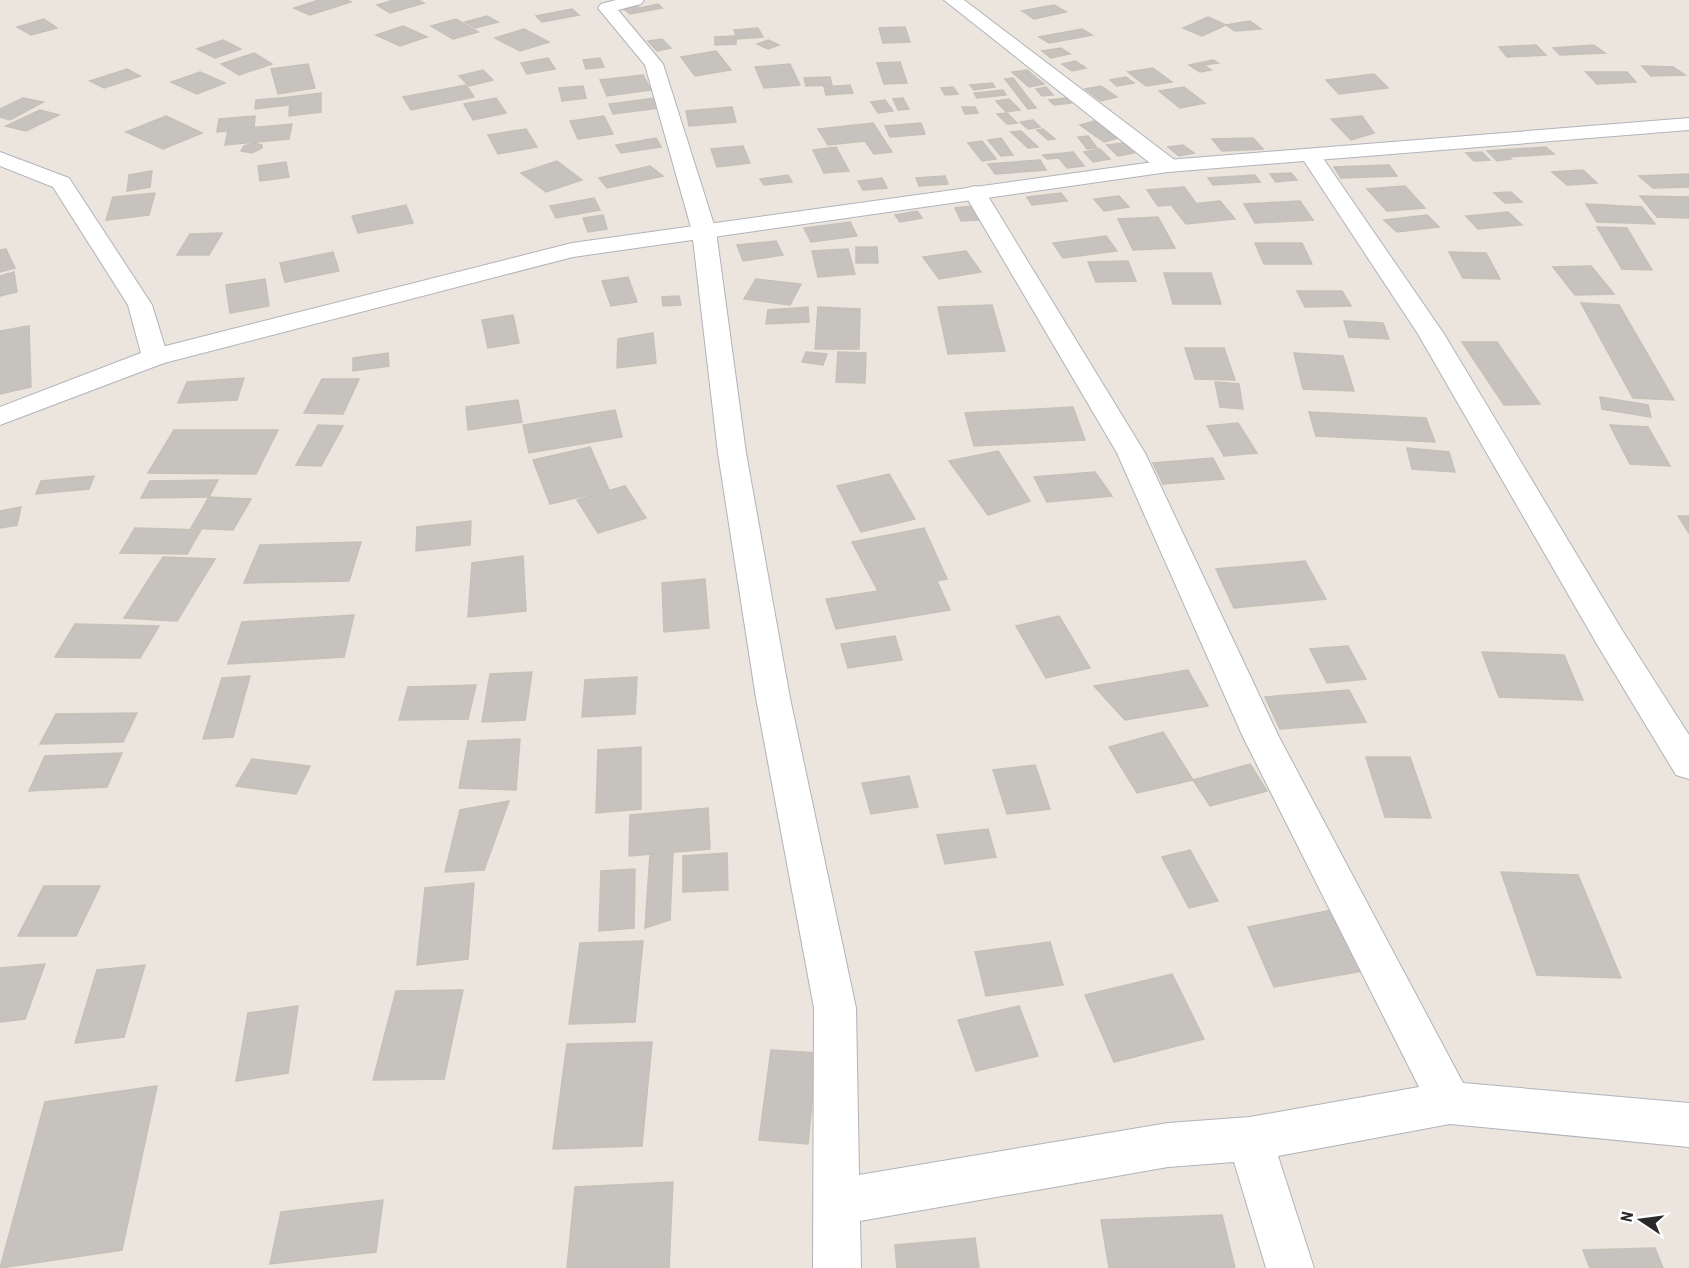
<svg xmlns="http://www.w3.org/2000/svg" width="1689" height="1268" viewBox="0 0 1689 1268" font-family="'Roboto Condensed',sans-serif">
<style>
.building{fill:#c6c2bd;stroke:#c6c1b7;stroke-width:1.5}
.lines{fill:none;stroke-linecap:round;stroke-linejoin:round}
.minor-casing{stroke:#b1b3bc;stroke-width:2}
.tertiary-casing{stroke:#b1b3bc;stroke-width:2}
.minor{fill:#fff;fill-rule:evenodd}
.tertiary{fill:#fff;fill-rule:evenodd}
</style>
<rect width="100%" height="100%" fill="#ebe5dd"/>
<g class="building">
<polygon points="319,0 346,0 351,2 310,15 294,8"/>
<polygon points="394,0 418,0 424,3 390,13 377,5"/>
<polygon points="658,4 662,8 630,14 624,9 635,6 640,8"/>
<polygon points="1054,5 1066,12 1034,19 1022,11"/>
<polygon points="572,9 579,15 542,22 536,16"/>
<polygon points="487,16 498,22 475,28 465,22"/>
<polygon points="1208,17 1226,25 1202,36 1183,28"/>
<polygon points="44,19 57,28 31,35 17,27"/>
<polygon points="456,19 478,32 453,39 431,26"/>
<polygon points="1250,21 1261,29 1235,31 1226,25"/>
<polygon points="403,26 427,37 400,46 376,35"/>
<polygon points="905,27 910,42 883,43 879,28"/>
<polygon points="758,28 763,37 737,39 734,30"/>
<polygon points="524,29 549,42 520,51 495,38"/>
<polygon points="1082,29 1092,35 1049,43 1039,37"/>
<polygon points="736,36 736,44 715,45 715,37"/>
<polygon points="662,39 671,48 657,51 648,41"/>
<polygon points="223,40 241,49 215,58 197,49"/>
<polygon points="768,40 779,45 768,49 757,44"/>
<polygon points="1536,45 1546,55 1507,57 1499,47"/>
<polygon points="1594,45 1605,53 1560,55 1553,48"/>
<polygon points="1061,48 1070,54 1051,58 1042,51"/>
<polygon points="716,51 731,70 695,76 681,57"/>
<polygon points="254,53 272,64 239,75 221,64"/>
<polygon points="548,58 555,69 527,74 521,63"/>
<polygon points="600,58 604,67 586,69 583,60"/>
<polygon points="1213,60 1218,63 1204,65 1211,70 1200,72 1189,65"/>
<polygon points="1075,61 1086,68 1072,71 1062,64"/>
<polygon points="900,62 907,83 884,84 877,63"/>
<polygon points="308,64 315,88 278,94 271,69"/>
<polygon points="790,64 800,85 764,88 755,67"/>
<polygon points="1642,66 1673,67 1685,75 1651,76"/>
<polygon points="1153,68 1172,82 1146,86 1128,72"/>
<polygon points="127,69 140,76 104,88 90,81"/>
<polygon points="483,70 493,80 469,86 459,76"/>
<polygon points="1027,70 1044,84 1029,87 1012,72"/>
<polygon points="200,72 225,83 197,94 171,82"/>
<polygon points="1586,72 1627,72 1636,82 1597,84"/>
<polygon points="1374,74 1388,88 1339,94 1326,80"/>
<polygon points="643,75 651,90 607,96 600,80"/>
<polygon points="830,77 832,85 806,86 804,78"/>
<polygon points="1126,77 1134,83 1117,86 1110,80"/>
<polygon points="1013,78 1036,108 1028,109 1005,79"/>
<polygon points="992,83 995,87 974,90 970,85"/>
<polygon points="466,85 474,97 411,110 403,97"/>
<polygon points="850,85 853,93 826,95 824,87"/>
<polygon points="583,86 586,98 562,101 559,88"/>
<polygon points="1101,86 1117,97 1101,101 1085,89"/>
<polygon points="953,87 958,94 945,95 941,88"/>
<polygon points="1046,87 1053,95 1042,96 1036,89"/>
<polygon points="1184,87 1205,103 1180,108 1159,91"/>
<polygon points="1003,90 1006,95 977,98 974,93"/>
<polygon points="321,93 321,112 289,116 290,97"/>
<polygon points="290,97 288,105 255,109 256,100"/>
<polygon points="23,98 43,102 10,120 0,117 0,109"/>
<polygon points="496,98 506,113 473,120 464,104"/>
<polygon points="655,98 660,108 613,114 609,104"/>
<polygon points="903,98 909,109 898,110 893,99"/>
<polygon points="1066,98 1071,103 1054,105 1049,100"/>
<polygon points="1009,99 1020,110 1006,112 996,101"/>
<polygon points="885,100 893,111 878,113 871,102"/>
<polygon points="732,107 736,122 689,126 686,111"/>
<polygon points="962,107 975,107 978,113 965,114"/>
<polygon points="40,110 59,115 26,131 6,126"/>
<polygon points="1007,113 1017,123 1007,124 997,114"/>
<polygon points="166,116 202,133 163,149 126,132"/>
<polygon points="255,116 254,128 217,132 219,119"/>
<polygon points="604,116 613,134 578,139 570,121"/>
<polygon points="1362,116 1374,133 1351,140 1331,119"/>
<polygon points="1033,120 1040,127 1028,129 1020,122"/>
<polygon points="1094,121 1119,138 1104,142 1080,125"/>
<polygon points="873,123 892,152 874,154 865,141 828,145 818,129"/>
<polygon points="921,123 925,134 890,137 885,126"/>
<polygon points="292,124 289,139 225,145 228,130"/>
<polygon points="526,129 537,147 498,154 488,135"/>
<polygon points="1043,129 1055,139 1048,140 1037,130"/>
<polygon points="1021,131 1038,147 1028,148 1011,132"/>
<polygon points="1088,136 1097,148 1087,149 1078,137"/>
<polygon points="656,138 661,147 621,153 616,145"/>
<polygon points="1001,138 1013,155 1001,156 988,140"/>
<polygon points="1253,138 1263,149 1222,151 1212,139"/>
<polygon points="982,141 996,159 982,161 968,143"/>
<polygon points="254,143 262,145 262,148 252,153 241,151 244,146"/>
<polygon points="1123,143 1134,153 1118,156 1107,145"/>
<polygon points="1183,145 1194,153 1179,156 1168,147"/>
<polygon points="743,146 750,163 717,167 711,149"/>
<polygon points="836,147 849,171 824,173 813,150"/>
<polygon points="1546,147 1554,154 1508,157 1501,150"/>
<polygon points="1100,149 1110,159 1093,162 1084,152"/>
<polygon points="1501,150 1511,159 1497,161 1487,151"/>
<polygon points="1073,152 1084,166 1067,168 1059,158 1047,159 1043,155"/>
<polygon points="1482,152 1490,160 1474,161 1466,153"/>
<polygon points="1040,160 1046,170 995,174 988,164"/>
<polygon points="557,161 582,180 546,192 521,173"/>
<polygon points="286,162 289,177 260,181 258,166"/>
<polygon points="1389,165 1397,176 1341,178 1334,167"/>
<polygon points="650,166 663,176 607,188 599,178"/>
<polygon points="1583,170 1597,183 1567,185 1552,172"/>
<polygon points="152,171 150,187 127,191 129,175"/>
<polygon points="1291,173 1297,180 1276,182 1270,174"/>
<polygon points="1689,174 1689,187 1653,188 1639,176"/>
<polygon points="788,175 792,182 764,185 760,179"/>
<polygon points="1255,175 1260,182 1213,185 1208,178"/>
<polygon points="945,176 948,184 919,186 916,178"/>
<polygon points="882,178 887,188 863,190 858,181"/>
<polygon points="1405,186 1425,208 1387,211 1367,189"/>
<polygon points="1184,187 1196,203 1158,206 1147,190"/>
<polygon points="1511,192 1522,202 1505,203 1494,193"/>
<polygon points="155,193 149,215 106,220 113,197"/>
<polygon points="1061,193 1067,201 1032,205 1027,197"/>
<polygon points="1119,196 1129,207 1104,211 1094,199"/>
<polygon points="1640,196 1689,197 1689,218 1657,217"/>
<polygon points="594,198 600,210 556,218 550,206"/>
<polygon points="1220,201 1235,219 1186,224 1172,206"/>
<polygon points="1300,201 1313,220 1255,223 1244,204"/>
<polygon points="1586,204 1642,207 1655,224 1597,222"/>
<polygon points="406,205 413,223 358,233 352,216"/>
<polygon points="973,206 979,220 961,221 955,208"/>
<polygon points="917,211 922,218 900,222 895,215"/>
<polygon points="1508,212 1522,225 1478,229 1466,216"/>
<polygon points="603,215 607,229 588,232 583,218"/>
<polygon points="1427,215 1439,227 1397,232 1384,220"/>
<polygon points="1158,217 1175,248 1133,250 1118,219"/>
<polygon points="850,222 857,236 811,242 804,228"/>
<polygon points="1597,227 1627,228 1652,270 1622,269"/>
<polygon points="222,233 209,255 177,255 190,234"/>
<polygon points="1106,236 1117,251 1063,258 1053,243"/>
<polygon points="776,241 783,255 743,261 737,245"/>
<polygon points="1255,243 1302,243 1312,264 1264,264"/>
<polygon points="856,247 877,247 878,263 856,263"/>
<polygon points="6,249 15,268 0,272 0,250"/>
<polygon points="848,249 855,274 818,277 812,251"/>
<polygon points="966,251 981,272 939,279 923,257"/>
<polygon points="333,252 339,271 285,282 280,263"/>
<polygon points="1449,252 1486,253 1500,279 1463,278"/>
<polygon points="1128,261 1136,281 1096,282 1088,262"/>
<polygon points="1591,266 1614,294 1575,295 1553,267"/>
<polygon points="14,272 17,292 0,296 0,276"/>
<polygon points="1164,273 1211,273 1221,304 1173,304"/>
<polygon points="628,277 637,302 611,306 602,281"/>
<polygon points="265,279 269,306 230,313 226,285"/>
<polygon points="756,279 801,284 790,305 744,299"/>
<polygon points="1297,291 1342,291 1351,306 1305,307"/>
<polygon points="679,296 681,305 663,306 662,297"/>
<polygon points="1581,303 1619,305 1674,400 1633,398"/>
<polygon points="992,305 1005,351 948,354 938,307"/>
<polygon points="808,307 809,322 766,324 768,310"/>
<polygon points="818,307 860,309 859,349 815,349"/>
<polygon points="513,315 519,343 488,348 482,320"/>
<polygon points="1344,321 1383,323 1389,339 1349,337"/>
<polygon points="29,326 31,387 0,394 0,331"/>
<polygon points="653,333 656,363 617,368 618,339"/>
<polygon points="1462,342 1497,342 1540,404 1504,405"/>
<polygon points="1185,348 1224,348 1235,380 1195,379"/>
<polygon points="806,352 827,354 823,365 802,362"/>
<polygon points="838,352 866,353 865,383 836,382"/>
<polygon points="388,353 389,366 353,371 353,358"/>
<polygon points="1294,353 1343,356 1354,391 1303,389"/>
<polygon points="244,378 237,400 178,403 187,382"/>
<polygon points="322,379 359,379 343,414 304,413"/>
<polygon points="1215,382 1239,384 1243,409 1220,407"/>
<polygon points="1600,397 1648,405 1651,417 1602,409"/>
<polygon points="518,400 522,422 468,430 466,407"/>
<polygon points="1073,407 1085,440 974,446 965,413"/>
<polygon points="615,410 622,437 529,453 523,425"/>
<polygon points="1309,412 1426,418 1435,442 1316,436"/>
<polygon points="1238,423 1257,453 1224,456 1207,426"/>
<polygon points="318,425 343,426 321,466 296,465"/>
<polygon points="1610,425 1648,427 1670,466 1630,464"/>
<polygon points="174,430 278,430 256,474 148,473"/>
<polygon points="590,447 609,490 550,504 533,460"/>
<polygon points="1407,448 1449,452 1455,472 1412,469"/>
<polygon points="998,451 1030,501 988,515 949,461"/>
<polygon points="1213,458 1224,479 1163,484 1153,463"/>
<polygon points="1095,472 1112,496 1047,502 1034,477"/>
<polygon points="889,474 915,519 861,532 837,486"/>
<polygon points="94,476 89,489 36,494 41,481"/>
<polygon points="218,480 209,497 141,498 150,481"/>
<polygon points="625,486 646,518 598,533 577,500"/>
<polygon points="209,497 251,499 233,530 191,528"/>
<polygon points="21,507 17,525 0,528 0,511"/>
<polygon points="1678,516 1689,516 1689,533"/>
<polygon points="471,521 470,545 416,551 417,527"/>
<polygon points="135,528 201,530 187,554 120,553"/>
<polygon points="924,528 947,579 937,581 950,610 836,629 826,599 878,591 852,542"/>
<polygon points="361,542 349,581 244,583 260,545"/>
<polygon points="523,556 526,611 468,617 472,563"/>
<polygon points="163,557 215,559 177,621 124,618"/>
<polygon points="1305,561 1326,599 1234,608 1216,569"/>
<polygon points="705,579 709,628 664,632 662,583"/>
<polygon points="354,615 344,657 228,664 242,622"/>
<polygon points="1059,616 1090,668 1046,678 1016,626"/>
<polygon points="75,624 159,626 140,658 55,657"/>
<polygon points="895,636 902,660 848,668 841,644"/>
<polygon points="1348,646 1366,679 1327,683 1310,649"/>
<polygon points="1482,652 1564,655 1583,700 1499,697"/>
<polygon points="1188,670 1208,706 1125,720 1094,686"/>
<polygon points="532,672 525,720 482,722 490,674"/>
<polygon points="250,676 233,737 203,739 222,678"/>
<polygon points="637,677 635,714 582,717 585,680"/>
<polygon points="476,685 468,719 399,720 408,687"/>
<polygon points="1349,690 1366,722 1280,729 1265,697"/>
<polygon points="137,713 123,742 40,744 56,714"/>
<polygon points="1163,732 1193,780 1137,793 1109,747"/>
<polygon points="520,739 516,790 459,788 468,741"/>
<polygon points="641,747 641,809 596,813 598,750"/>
<polygon points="122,753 107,787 29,791 45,756"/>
<polygon points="1366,757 1410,757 1431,818 1385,817"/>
<polygon points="252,759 310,766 296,794 236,786"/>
<polygon points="1250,764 1267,791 1210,806 1193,780"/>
<polygon points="1035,765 1050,809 1007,814 993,770"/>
<polygon points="909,776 918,807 871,814 862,783"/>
<polygon points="509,801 484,870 445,872 460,810"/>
<polygon points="708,808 710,849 629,856 630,815"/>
<polygon points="988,829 996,857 945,864 937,835"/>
<polygon points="1190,850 1218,901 1189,908 1162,857"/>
<polygon points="673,853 670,920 645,928 650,854"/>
<polygon points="727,853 728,890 683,892 683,856"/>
<polygon points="635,869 634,928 599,931 601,871"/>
<polygon points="1501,872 1578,875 1621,978 1537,975"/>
<polygon points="474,883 468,959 417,965 425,888"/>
<polygon points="44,886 100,886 76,936 18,936"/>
<polygon points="1331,910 1363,971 1274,987 1248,927"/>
<polygon points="643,941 635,1022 569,1024 580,943"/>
<polygon points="1050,942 1063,985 986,996 975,952"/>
<polygon points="45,964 25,1019 0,1022 0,968"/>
<polygon points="145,965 124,1037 75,1043 97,970"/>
<polygon points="1172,974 1204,1039 1114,1062 1085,995"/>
<polygon points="463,990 444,1079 373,1080 396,991"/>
<polygon points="298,1006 288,1073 236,1081 248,1013"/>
<polygon points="1019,1006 1038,1056 976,1071 958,1020"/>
<polygon points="652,1042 642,1146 553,1149 567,1044"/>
<polygon points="771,1050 817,1053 808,1144 759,1140"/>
<polygon points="157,1086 122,1250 0,1268 45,1102"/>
<polygon points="673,1182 669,1268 567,1268 575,1187"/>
<polygon points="383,1200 376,1252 270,1264 281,1212"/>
<polygon points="1222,1215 1235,1268 1109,1268 1101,1220"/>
<polygon points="975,1238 979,1268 897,1268 895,1245"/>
<polygon points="1655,1248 1663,1268 1590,1268 1583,1250"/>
</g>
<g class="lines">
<defs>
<g id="minor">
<polygon points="616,0 644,0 641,4 618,10 663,64 716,231 746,453 790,698 856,1008 859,1175 1168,1123 1250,1117 1419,1087 1243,737 1117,453 964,193 967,188 975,186 983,188 986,193 1145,453 1279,737 1463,1083 1689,1103 1689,1147 1450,1124 1278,1156 1314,1268 1266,1268 1234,1162 1168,1167 860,1221 861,1268 813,1268 814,1008 756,698 718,453 692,231 645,65 598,8 601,4"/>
<polygon points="944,0 964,0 1176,161 1179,166 1176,171 1168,172 1160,171"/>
<polygon points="1311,149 1318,151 1444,334 1622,630 1689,735 1689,779 1676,775 1598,646 1418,334 1300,155 1304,151"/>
<polygon points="0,152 69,178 152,305 168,357 164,363 155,365 146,363 142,357 128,305 53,187 0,166"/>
</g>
<polygon id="tertiary" points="1689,118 1689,130 1168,172 573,257 164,363 0,425 0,407 146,351 572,243 1168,160"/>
</defs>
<use href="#minor" class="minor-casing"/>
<use href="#tertiary" class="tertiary-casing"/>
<use href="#minor" class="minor"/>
<use href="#tertiary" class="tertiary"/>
</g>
<g transform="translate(1641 1220) rotate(283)" stroke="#ffffff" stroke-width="4.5" paint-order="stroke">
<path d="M0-4.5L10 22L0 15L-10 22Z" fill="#2a2a2a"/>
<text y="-9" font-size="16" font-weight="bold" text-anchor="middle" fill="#2a2a2a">N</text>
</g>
</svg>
